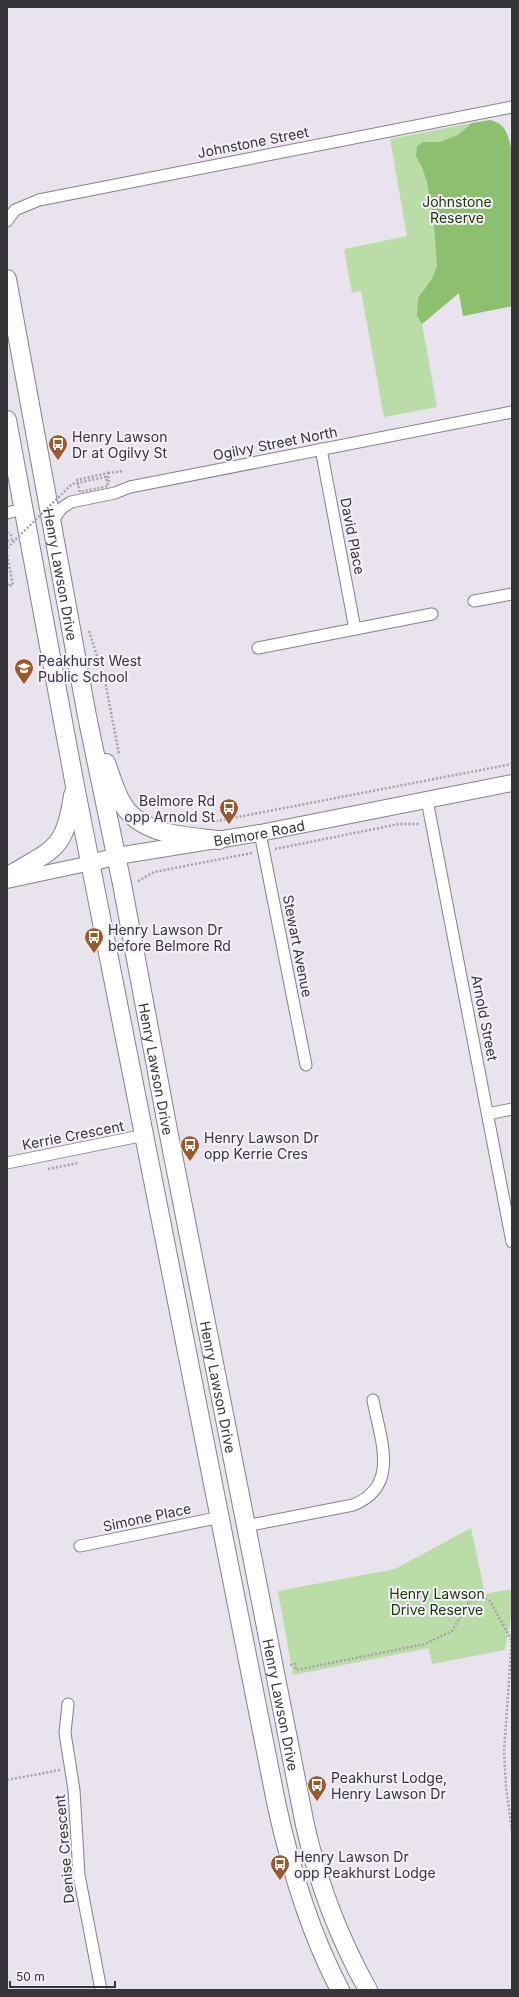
<svg xmlns="http://www.w3.org/2000/svg" width="519" height="1997" viewBox="0 0 519 1997" font-family="Inter,sans-serif">
<style>
.green{fill:#badda7}
.forest{fill:#8dc06e}
.lines{fill:none;stroke-linecap:round;stroke-linejoin:round}
.minor-casing{stroke:#86828b;stroke-width:13}
.tertiary-casing{stroke:#86828b;stroke-width:16}
.secondary-casing{stroke:#86828b;stroke-width:18}
.primary-casing{stroke:#86828b;stroke-width:20}
.path{stroke:#a6a2aa;stroke-width:2.5;stroke-dasharray:2 2;stroke-linecap:butt}
.minor{stroke:#fff;stroke-width:11}
.tertiary{stroke:#fff;stroke-width:14}
.secondary{stroke:#fff;stroke-width:16}
.primary{stroke:#fff;stroke-width:18}
.path-bridge{stroke:#a6a2aa;stroke-width:2.5;stroke-dasharray:2 2;stroke-linecap:butt}
.labels{text-anchor:middle;dominant-baseline:central;stroke-width:4;stroke-linejoin:round;paint-order:stroke}
.street-label{font-size:14px;fill:#373539;stroke:#f5f0fb}
.park-label{font-size:14px;fill:#1a3a00;stroke:#f5f0fb}
.poi-label{font-size:14px;fill:#373539;stroke:#f5f0fb;text-anchor:start}
</style>
<rect width="100%" height="100%" fill="#e8e3ed"/>
<g class="green">
<polygon points="472,123 512,306 463,316 459,293 422,324 437,407 384,417 361,291 352,293 344,249 407,236 390,139"/>
<polygon points="471,1528 485,1594 512,1589 512,1612 505,1650 432,1664 429,1648 293,1675 278,1591 395,1569"/>
</g>
<path class="forest" d="M490 120C508 125 507 135 512 150V306L463 316 459 293 422 324 417 316 418 298 432 279 437 267 434 224 427 182 422 167 416 156 417 146 423 142H440L458 135 472 123Z"/>
<g class="lines">
<defs>
<g id="minor">
<polyline points="7,221 15,210 39,200 512,107"/>
<polyline points="321,449 355,629"/>
<polyline points="7,513 23,509"/>
<polyline points="52,521 62,508 71,502 115,493 130,487 512,412"/>
<polyline points="474,601 512,594"/>
<polyline points="258,648 432,614"/>
<polyline points="427,800 512,1242"/>
<polyline points="260,833 306,1065"/>
<polyline points="488,1114 512,1109"/>
<polyline points="7,1163 145,1135"/>
<path d="M246 1526 353 1505C401 1486 380 1439 373 1400"/>
<polyline points="80,1546 221,1517"/>
<polyline points="68,1704 65,1733 74,1790 79,1875 101,1990"/>
</g>
<polyline id="tertiary" points="7,881 91,863"/>
<g id="secondary">
<path id="s1" d="M91 863 117 856 260 833 512 783"/>
</g>
<g id="primary">
<path id="s2" d="M7 279 87 716 122 884 167 1125 305 1825C318 1883 339 1938 368 1990"/>
<path d="M7 420 75 786 276 1802C290 1867 309 1931 340 1990"/>
<path d="M106 763C111 776 115 791 122 803 141 836 186 836 219 840"/>
<path d="M7 877C51 849 65 853 73 795"/>
</g>
</defs>
<use href="#minor" class="minor-casing"/>
<use href="#tertiary" class="tertiary-casing"/>
<use href="#secondary" class="secondary-casing"/>
<use href="#primary" class="primary-casing"/>
<g class="path">
<polyline points="108,473 124,471"/>
<polyline points="78,485 77,480 108,473 109,482"/>
<polyline points="7,532 12,536"/>
<polyline points="7,541 14,539"/>
<polyline points="7,555 13,585 8,586 7,582"/>
<polyline points="89,631 105,681 119,754"/>
<polyline points="212,822 512,764"/>
<polyline points="275,849 399,824 419,824"/>
<polyline points="138,881 154,872 252,853"/>
<polyline points="48,1169 78,1163"/>
<polyline points="512,1637 504,1751 506,1787 512,1831"/>
<polyline points="290,1665 295,1664 296,1670 425,1644 452,1631 469,1602 477,1598 482,1597 490,1601 512,1641"/>
<polyline points="7,1780 60,1770"/>
</g>
<use href="#minor" class="minor"/>
<use href="#tertiary" class="tertiary"/>
<use href="#secondary" class="secondary"/>
<use href="#primary" class="primary"/>
<polyline class="path-bridge" points="7,548 72,484 106,477 108,486 80,492 78,485"/>
</g>
<defs>
<symbol id="bus-pin" viewBox="-11 -11 22 30"><path d="M0 17L-7.5 6A9.5 9.5 0 1 1 7.5 6Z" fill="#9d582b" stroke="#f5f0fb"/><path d="M-5-6H5V4H4V6H2V4H-2V6H-4V4H-5ZM-3.5-4V0h7V-4ZM-3.5 1.2v1.5H-2V1.2ZM2 1.2v1.5H3.5V1.2Z" fill="#fff"/></symbol>
<symbol id="school-pin" viewBox="-11 -11 22 30"><path d="M0 17L-7.5 6A9.5 9.5 0 1 1 7.5 6Z" fill="#9d582b" stroke="#f5f0fb"/><path d="M0-5L7-2L0 1L-7-2ZM-4 1L0 2.5L4 1V4Q0 6-4 4Z" fill="#fff"/></symbol>
</defs>
<g fill-rule="evenodd">
<use href="#bus-pin" x="47" y="433" width="22" height="30"/>
<use href="#school-pin" x="13" y="657" width="22" height="30"/>
<use href="#bus-pin" x="218" y="797" width="22" height="30"/>
<use href="#bus-pin" x="83" y="926" width="22" height="30"/>
<use href="#bus-pin" x="179" y="1134" width="22" height="30"/>
<use href="#bus-pin" x="306" y="1774" width="22" height="30"/>
<use href="#bus-pin" x="269" y="1853" width="22" height="30"/>
</g>
<g class="labels">
<g class="street-label">
<text transform="translate(253 142) rotate(-11)">Johnstone Street</text>
<text transform="translate(275 443) rotate(-11)">Ogilvy Street North</text>
<text transform="translate(353 536) rotate(79)">David Place</text>
<text stroke="none"><textPath href="#s2" startOffset="300">Henry Lawson Drive</textPath></text>
<text stroke="none"><textPath href="#s1" startOffset="171">Belmore Road</textPath></text>
<text transform="translate(298 946) rotate(79)">Stewart Avenue</text>
<text transform="translate(485 1018) rotate(79)">Arnold Street</text>
<text stroke="none"><textPath href="#s2" startOffset="804">Henry Lawson Drive</textPath></text>
<text transform="translate(73 1135) rotate(-11)">Kerrie Crescent</text>
<text stroke="none"><textPath href="#s2" startOffset="1128">Henry Lawson Drive</textPath></text>
<text transform="translate(147 1517) rotate(-12)">Simone Place</text>
<text stroke="none"><textPath href="#s2" startOffset="1452">Henry Lawson Drive</textPath></text>
<text transform="translate(64 1849) rotate(-95)">Denise Crescent</text>
</g>
<g class="park-label">
<text x="457" y="201">Johnstone<tspan x="457" dy="16">Reserve</tspan></text>
<text x="437" y="1593">Henry Lawson<tspan x="437" dy="16">Drive Reserve</tspan></text>
</g>
<g class="poi-label">
<text x="72" y="436">Henry Lawson<tspan x="72" dy="16">Dr at Ogilvy St</tspan></text>
<text x="38" y="660">Peakhurst West<tspan x="38" dy="16">Public School</tspan></text>
<text x="215" y="800" text-anchor="end">Belmore Rd<tspan x="215" dy="16">opp Arnold St</tspan></text>
<text x="108" y="929">Henry Lawson Dr<tspan x="108" dy="16">before Belmore Rd</tspan></text>
<text x="204" y="1137">Henry Lawson Dr<tspan x="204" dy="16">opp Kerrie Cres</tspan></text>
<text x="331" y="1777">Peakhurst Lodge,<tspan x="331" dy="16">Henry Lawson Dr</tspan></text>
<text x="294" y="1856">Henry Lawson Dr<tspan x="294" dy="16">opp Peakhurst Lodge</tspan></text>
</g>
</g>
<rect width="519" height="1997" fill="none" stroke="#373539" stroke-width="16"/>
<path d="M10 1981v6h105v-6" fill="none" stroke="#373539" stroke-width="2"/>
<text x="16" y="1981" font-size="12" fill="#373539" stroke="#f5f0fb" stroke-width="3" paint-order="stroke">50 m</text>
</svg>
